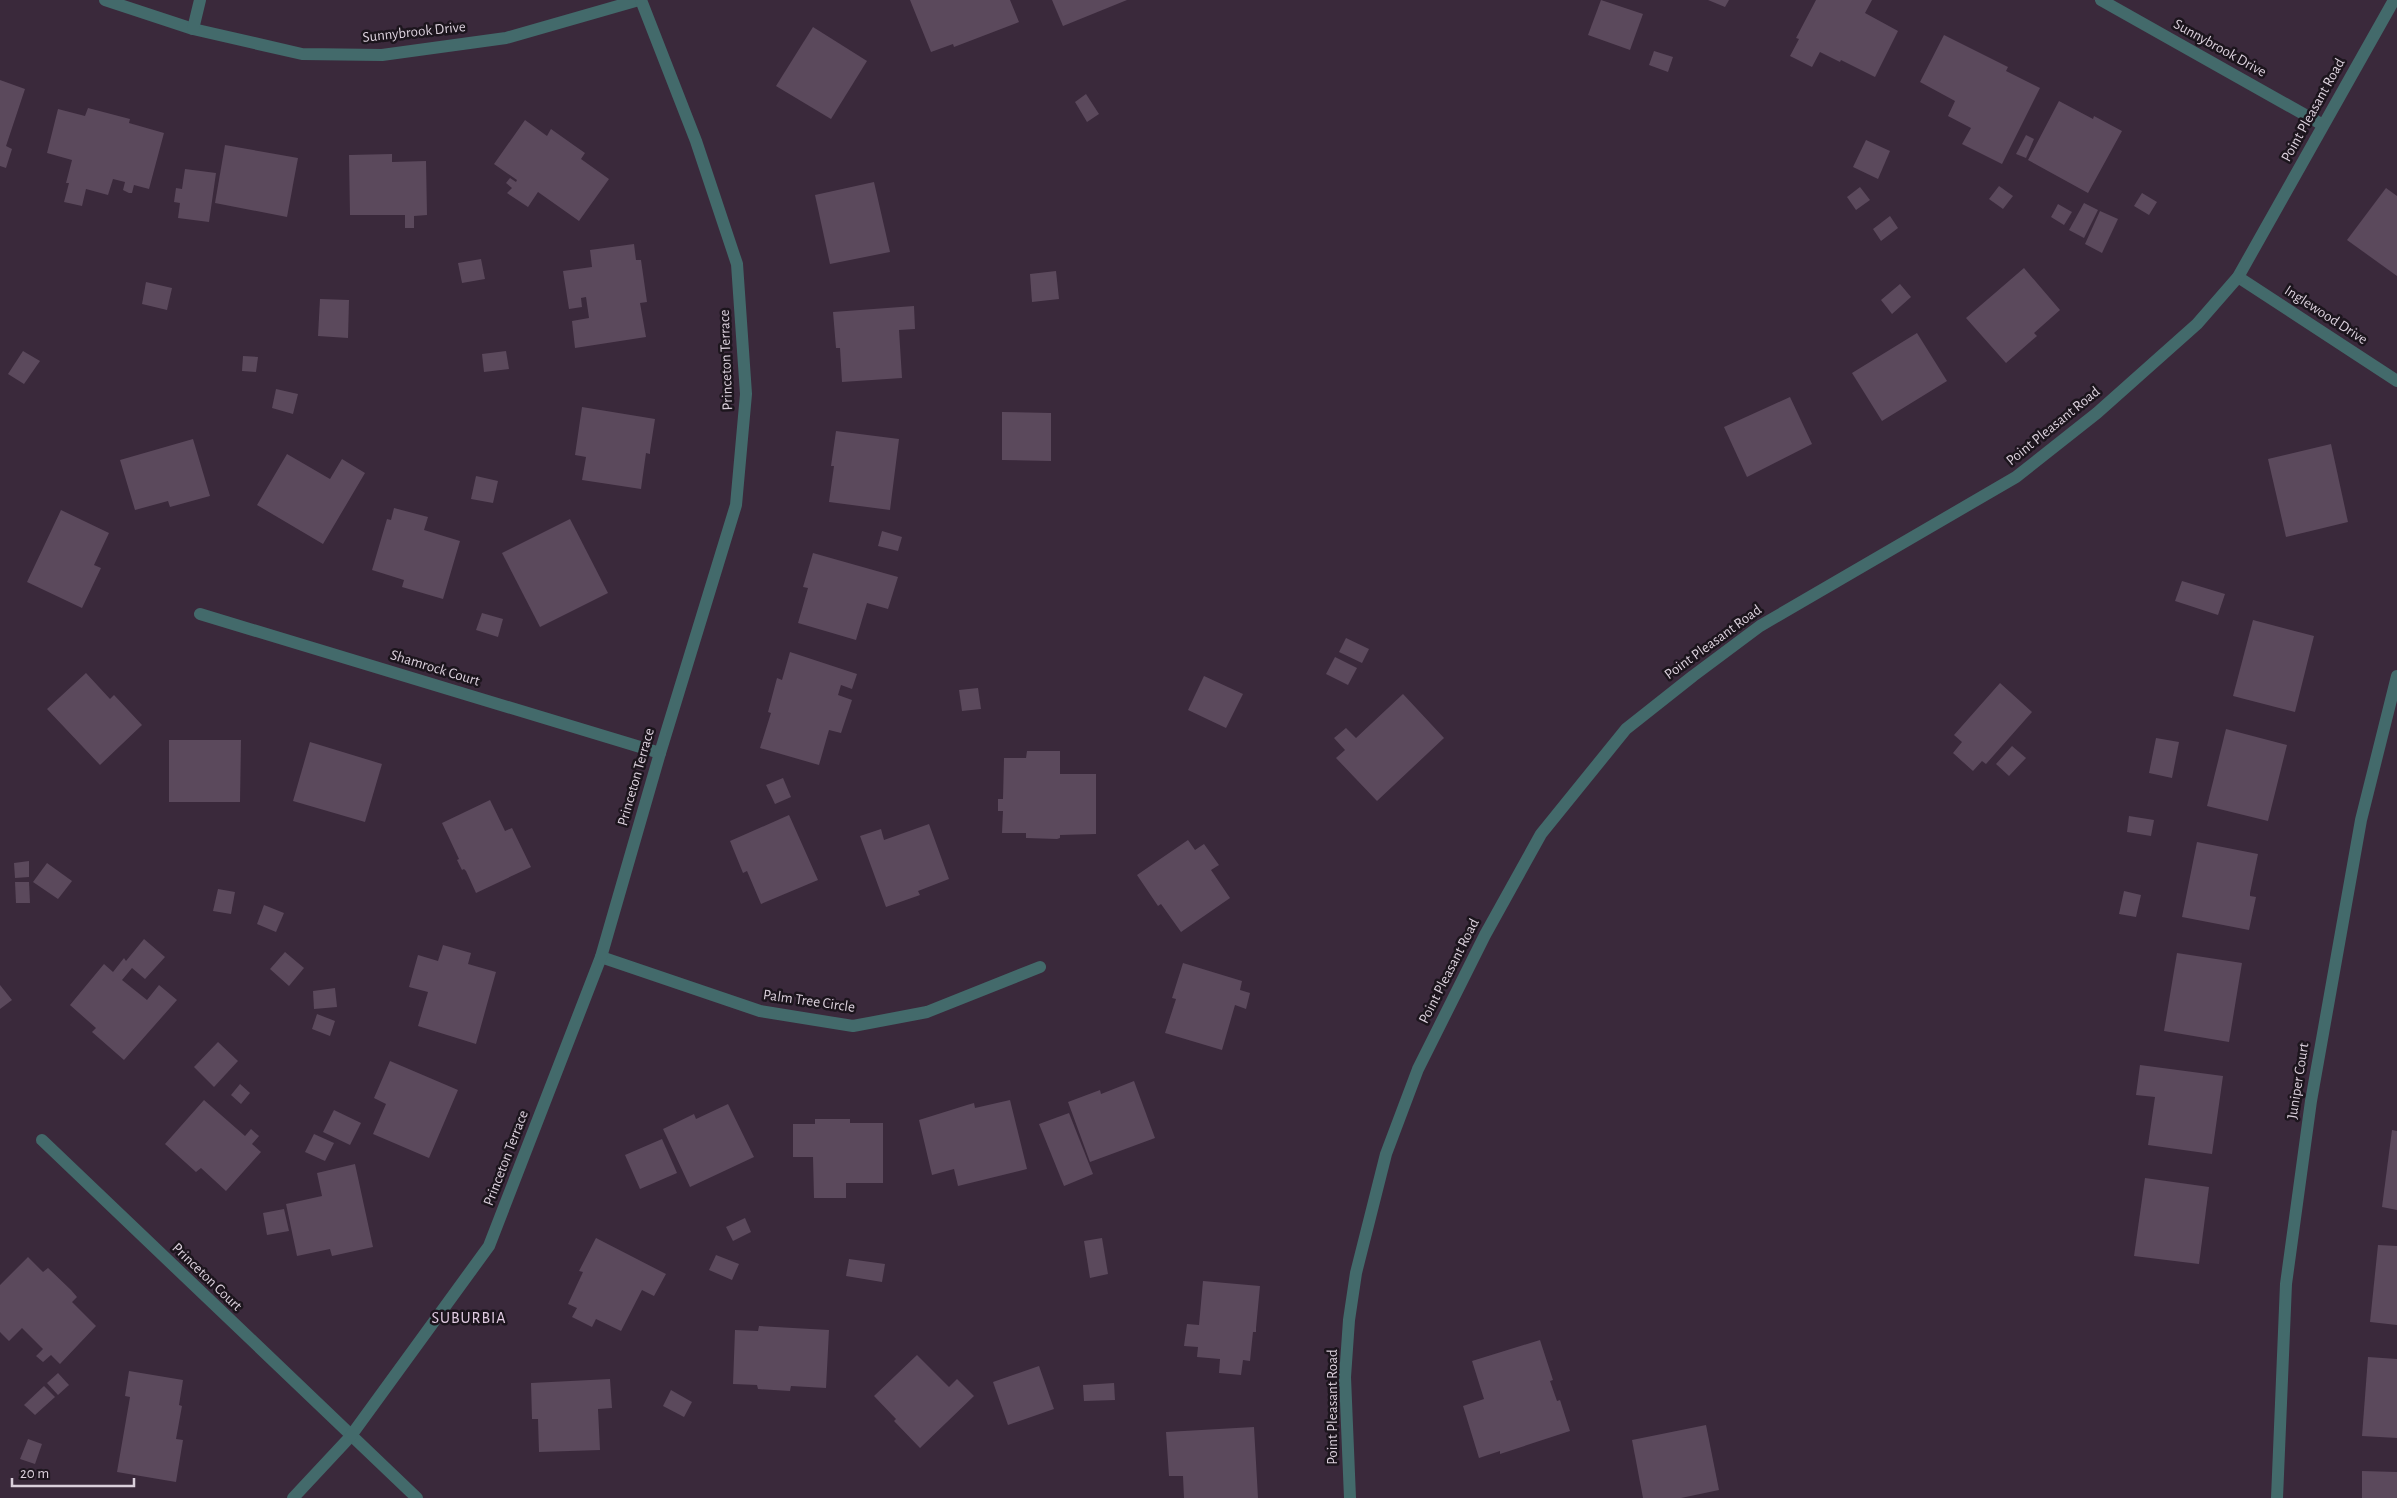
<svg xmlns="http://www.w3.org/2000/svg" width="2397" height="1498" viewBox="0 0 2397 1498" font-family="'Alegreya Sans',sans-serif">
<style>
.building{fill:#5b495c}
.lines{fill:none;stroke-linecap:round;stroke-linejoin:round}
.street{stroke:#436a6b;stroke-width:12}
.labels{text-anchor:middle;dominant-baseline:central;stroke-width:5;stroke-linejoin:round;paint-order:stroke}
.street-label{font-size:15px;fill:#dbd0dc;stroke:#1c151d}
.neighbourhood-label{font-size:16px;letter-spacing:1px;fill:#e3cde4;stroke:#1c151d}
</style>
<rect width="100%" height="100%" fill="#3a293b"/>
<g class="building">
<polygon points="910,0 1010,0 1019,22 954,47 953,44 931,52"/>
<polygon points="1052,0 1127,0 1063,26"/>
<polygon points="1601,0 1643,14 1630,50 1588,35"/>
<polygon points="1708,0 1729,0 1725,7"/>
<polygon points="1816,0 1872,0 1865,13 1898,31 1875,77 1841,60 1840,62 1820,52 1812,67 1790,56 1799,39 1796,38"/>
<polygon points="813,27 867,61 831,119 776,86"/>
<polygon points="1944,35 2008,67 2006,71 2040,88 2002,164 1962,144 1971,128 1948,116 1955,101 1920,82"/>
<polygon points="1654,51 1673,57 1668,72 1649,65"/>
<polygon points="0,80 25,89 6,146 12,149 6,168 0,166"/>
<polygon points="1086,94 1099,114 1087,122 1075,102"/>
<polygon points="2059,101 2093,119 2094,116 2122,131 2088,193 2028,160"/>
<polygon points="88,108 130,119 129,123 164,133 149,189 134,185 132,193 129,193 123,190 125,182 113,179 108,195 86,189 82,206 64,202 69,183 66,183 72,160 47,153 58,109 85,116"/>
<polygon points="525,120 547,136 551,129 575,146 585,153 581,159 609,179 579,221 538,192 528,207 507,193 512,188 506,183 510,178 516,182 517,180 494,164"/>
<polygon points="2026,135 2034,139 2026,158 2016,154"/>
<polygon points="1866,140 1890,151 1878,179 1853,167"/>
<polygon points="225,145 298,158 287,217 215,203"/>
<polygon points="392,154 392,162 426,161 427,215 414,216 414,228 405,228 405,215 350,215 349,155"/>
<polygon points="185,169 216,173 209,222 178,218 180,203 174,202 176,188 182,189"/>
<polygon points="874,182 890,252 830,264 815,195"/>
<polygon points="1999,186 2013,196 2003,209 1989,199"/>
<polygon points="1860,187 1870,200 1856,210 1847,197"/>
<polygon points="2386,188 2397,196 2397,276 2347,240"/>
<polygon points="2142,193 2157,202 2149,215 2134,206"/>
<polygon points="2084,203 2098,210 2084,238 2069,230"/>
<polygon points="2058,204 2072,212 2064,225 2051,217"/>
<polygon points="2100,211 2118,219 2102,253 2085,244"/>
<polygon points="1890,216 1898,228 1881,241 1873,229"/>
<polygon points="634,244 636,260 641,260 647,302 640,303 646,337 575,348 572,321 589,318 586,297 581,298 582,307 569,309 563,271 592,267 590,250"/>
<polygon points="481,259 485,279 462,283 458,263"/>
<polygon points="2024,268 2060,310 2034,333 2037,336 2006,363 1966,318"/>
<polygon points="1056,271 1059,299 1032,302 1030,274"/>
<polygon points="146,282 172,288 167,310 142,304"/>
<polygon points="1900,284 1911,297 1892,314 1881,300"/>
<polygon points="320,299 349,300 348,338 318,336"/>
<polygon points="914,306 915,329 899,330 902,378 842,382 840,348 836,348 833,312"/>
<polygon points="1917,333 1947,381 1882,421 1852,373"/>
<polygon points="23,351 40,361 24,384 8,374"/>
<polygon points="506,351 509,369 484,372 482,354"/>
<polygon points="243,356 258,357 256,372 242,371"/>
<polygon points="276,389 298,394 293,414 272,408"/>
<polygon points="1790,397 1812,444 1747,477 1724,427"/>
<polygon points="582,407 655,419 650,451 650,454 646,453 641,489 582,480 586,457 575,455"/>
<polygon points="1002,412 1051,413 1051,461 1002,460"/>
<polygon points="836,431 899,439 890,510 829,502 834,466 831,466"/>
<polygon points="193,439 210,496 170,507 168,501 135,510 120,460"/>
<polygon points="2331,444 2348,522 2286,537 2268,459"/>
<polygon points="287,454 330,479 342,459 365,473 323,544 257,505"/>
<polygon points="476,476 498,481 493,503 471,499"/>
<polygon points="394,508 428,517 424,530 460,541 443,599 402,587 404,580 372,570 387,519 391,520"/>
<polygon points="61,510 109,533 94,565 101,568 82,608 27,582"/>
<polygon points="570,519 608,593 540,627 502,553"/>
<polygon points="882,531 902,537 898,551 878,546"/>
<polygon points="813,553 898,577 888,609 867,603 856,640 798,623 808,588 803,587"/>
<polygon points="2182,581 2225,594 2218,615 2175,601"/>
<polygon points="482,613 503,619 498,637 476,630"/>
<polygon points="2253,620 2314,636 2295,712 2233,696"/>
<polygon points="1346,638 1369,649 1362,663 1339,652"/>
<polygon points="790,652 857,674 852,689 841,685 838,695 852,700 841,733 829,730 819,765 760,748 771,713 768,712 777,678 782,680"/>
<polygon points="1335,657 1357,668 1348,685 1326,674"/>
<polygon points="86,673 110,699 114,695 142,725 100,765 47,709"/>
<polygon points="1204,676 1243,694 1226,728 1188,710"/>
<polygon points="2000,683 2032,712 1986,764 1982,761 1973,771 1953,753 1962,742 1954,735"/>
<polygon points="978,688 981,709 962,711 959,690"/>
<polygon points="1403,694 1444,738 1377,801 1336,758 1345,750 1334,738 1346,728 1356,738"/>
<polygon points="2226,729 2287,745 2268,821 2207,806"/>
<polygon points="2156,738 2179,742 2172,778 2149,773"/>
<polygon points="169,740 241,740 240,802 169,802"/>
<polygon points="310,742 382,764 365,822 293,801"/>
<polygon points="2012,746 2026,758 2009,776 1996,764"/>
<polygon points="1027,751 1060,751 1060,774 1096,774 1096,834 1060,835 1060,838 1057,839 1026,838 1026,833 1002,833 1003,811 998,811 998,799 1003,799 1004,758 1026,758"/>
<polygon points="783,778 791,797 775,804 766,785"/>
<polygon points="490,800 505,831 512,828 531,867 476,893 466,871 464,869 462,870 457,860 459,859 442,823"/>
<polygon points="789,815 818,880 761,904 747,871 743,873 730,841"/>
<polygon points="2129,816 2154,820 2151,836 2127,832"/>
<polygon points="929,824 949,879 918,891 920,895 886,907 860,836 881,829 884,840"/>
<polygon points="1188,840 1195,850 1204,844 1219,865 1211,870 1230,898 1181,932 1161,904 1158,906 1137,875"/>
<polygon points="2197,842 2258,854 2250,893 2250,896 2256,897 2249,930 2182,917"/>
<polygon points="29,861 29,877 15,878 14,863"/>
<polygon points="47,863 72,881 58,899 33,882"/>
<polygon points="15,882 29,882 30,903 16,903"/>
<polygon points="218,889 235,892 231,914 213,911"/>
<polygon points="2124,891 2141,895 2136,917 2119,914"/>
<polygon points="264,905 284,913 276,932 257,924"/>
<polygon points="144,939 165,957 145,979 132,968 122,980 147,1000 159,985 177,1000 124,1060 92,1032 96,1028 70,1005 104,964 113,972 124,958 126,961"/>
<polygon points="443,945 471,953 468,964 496,972 476,1044 418,1026 428,992 409,987 418,955 438,961"/>
<polygon points="285,952 304,968 289,986 270,969"/>
<polygon points="2177,953 2242,963 2229,1042 2164,1031"/>
<polygon points="1183,963 1242,981 1240,990 1250,993 1246,1009 1235,1005 1222,1050 1165,1033 1176,999 1172,998"/>
<polygon points="0,985 12,1000 0,1009"/>
<polygon points="335,988 337,1007 314,1009 313,991"/>
<polygon points="317,1014 335,1021 330,1036 312,1029"/>
<polygon points="218,1042 238,1061 214,1087 194,1067"/>
<polygon points="390,1061 458,1090 429,1158 373,1134 386,1104 374,1098"/>
<polygon points="2140,1065 2223,1076 2212,1154 2148,1145 2155,1097 2136,1095"/>
<polygon points="1134,1081 1155,1138 1090,1162 1068,1102 1100,1090 1101,1094"/>
<polygon points="240,1084 250,1093 241,1104 231,1095"/>
<polygon points="204,1100 245,1136 251,1129 259,1136 252,1144 261,1152 226,1191 201,1168 196,1172 165,1144"/>
<polygon points="1010,1100 1027,1169 958,1186 954,1169 932,1175 919,1120 967,1105 974,1103 975,1108"/>
<polygon points="728,1104 754,1157 690,1187 663,1129 694,1114 696,1119"/>
<polygon points="334,1110 361,1123 350,1145 323,1132"/>
<polygon points="1069,1113 1093,1174 1064,1186 1039,1124"/>
<polygon points="815,1119 850,1119 850,1123 883,1123 883,1183 846,1183 846,1198 814,1198 813,1157 793,1157 793,1124 815,1124"/>
<polygon points="2392,1130 2397,1131 2397,1210 2382,1207"/>
<polygon points="314,1134 334,1143 325,1161 305,1152"/>
<polygon points="662,1139 677,1173 640,1189 625,1155"/>
<polygon points="355,1164 373,1247 332,1256 330,1249 297,1256 286,1204 322,1196 317,1173"/>
<polygon points="2145,1178 2209,1187 2199,1264 2134,1256"/>
<polygon points="284,1209 289,1231 267,1235 263,1213"/>
<polygon points="745,1218 751,1232 733,1241 726,1227"/>
<polygon points="596,1238 666,1274 654,1296 642,1290 621,1331 596,1319 592,1327 572,1317 577,1308 568,1304 583,1272 579,1271"/>
<polygon points="1102,1238 1108,1274 1090,1278 1084,1241"/>
<polygon points="2378,1245 2397,1246 2397,1325 2370,1322"/>
<polygon points="716,1255 739,1264 732,1280 709,1270"/>
<polygon points="28,1257 43,1272 48,1268 71,1290 77,1297 72,1302 96,1326 60,1364 51,1355 43,1362 36,1356 43,1349 22,1328 9,1341 0,1332 0,1285"/>
<polygon points="849,1259 885,1264 882,1282 846,1276"/>
<polygon points="1203,1281 1260,1286 1256,1328 1256,1332 1253,1332 1250,1361 1243,1360 1241,1375 1219,1373 1220,1359 1197,1357 1198,1347 1184,1346 1187,1324 1199,1325"/>
<polygon points="759,1326 829,1330 826,1388 791,1386 790,1391 758,1389 757,1385 733,1384 735,1330 758,1331"/>
<polygon points="1540,1340 1553,1380 1550,1381 1557,1401 1560,1400 1570,1431 1500,1454 1500,1451 1479,1458 1463,1406 1484,1399 1472,1361"/>
<polygon points="917,1355 949,1387 957,1379 974,1396 920,1448 894,1421 896,1419 874,1396"/>
<polygon points="2368,1357 2397,1359 2397,1438 2362,1436"/>
<polygon points="1039,1366 1054,1409 1008,1425 993,1382"/>
<polygon points="129,1371 183,1380 179,1405 182,1406 176,1439 183,1440 176,1482 117,1472 130,1397 125,1396"/>
<polygon points="58,1373 69,1385 58,1395 47,1383"/>
<polygon points="610,1379 612,1408 598,1409 600,1450 539,1452 538,1419 532,1419 531,1383"/>
<polygon points="1114,1383 1115,1400 1084,1401 1083,1385"/>
<polygon points="44,1386 55,1397 35,1415 24,1405"/>
<polygon points="671,1390 692,1402 684,1417 663,1406"/>
<polygon points="1706,1425 1719,1490 1681,1498 1643,1498 1632,1440"/>
<polygon points="1254,1427 1258,1498 1184,1498 1183,1476 1169,1476 1166,1432"/>
<polygon points="28,1439 42,1444 35,1464 20,1459"/>
<polygon points="2362,1471 2397,1472 2397,1498 2362,1498"/>
</g>
<g class="lines">
<g class="street">
<polyline points="105,0 193,29 302,54 382,55 506,38 639,0"/>
<polyline points="2101,0 2323,125"/>
<polyline points="193,29 200,0"/>
<polyline points="2238,277 2397,381"/>
<polyline points="200,614 660,753"/>
<polyline points="601,957 760,1011 853,1026 927,1012 1040,967"/>
<polyline points="42,1140 417,1498"/>
<polyline points="293,1498 350,1437 489,1246 601,957 660,753 736,505 746,394 737,264 696,141 641,0"/>
<polyline points="1350,1498 1345,1377 1349,1320 1356,1273 1386,1154 1418,1069 1485,935 1541,834 1626,729 1693,676 1760,626 2016,477 2097,413 2197,324 2238,277 2394,0"/>
<polyline points="2277,1498 2286,1284 2311,1101 2361,820 2397,676"/>
</g>
</g>
<g class="labels">
<g class="street-label">
<text transform="translate(414 32) rotate(-6)">Sunnybrook Drive</text>
<text transform="translate(2220 48) rotate(29)">Sunnybrook Drive</text>
<text transform="translate(2313 110) rotate(-61)">Point Pleasant Road</text>
<text transform="translate(2326 315) rotate(33)">Inglewood Drive</text>
<text transform="translate(726 360) rotate(-92)">Princeton Terrace</text>
<text transform="translate(2053 426) rotate(-39)">Point Pleasant Road</text>
<text transform="translate(1713 642) rotate(-36)">Point Pleasant Road</text>
<text transform="translate(435 668) rotate(17)">Shamrock Court</text>
<text transform="translate(636 777) rotate(-74)">Princeton Terrace</text>
<text transform="translate(1449 971) rotate(-63)">Point Pleasant Road</text>
<text transform="translate(809 1001) rotate(8)">Palm Tree Circle</text>
<text transform="translate(2298 1081) rotate(-81)">Juniper Court</text>
<text transform="translate(506 1158) rotate(-69)">Princeton Terrace</text>
<text transform="translate(207 1277) rotate(44)">Princeton Court</text>
<text transform="translate(1332 1407) rotate(-90)">Point Pleasant Road</text>
</g>
<g class="neighbourhood-label">
<text x="469" y="1318">SUBURBIA</text>
</g>
</g>
<path d="M12 1478v8h122v-8" fill="none" stroke="#dbd0dc" stroke-width="2.5"/>
<text x="20" y="1478" font-size="15" fill="#dbd0dc" stroke="#1c151d" stroke-width="4" paint-order="stroke">20 m</text>
</svg>
